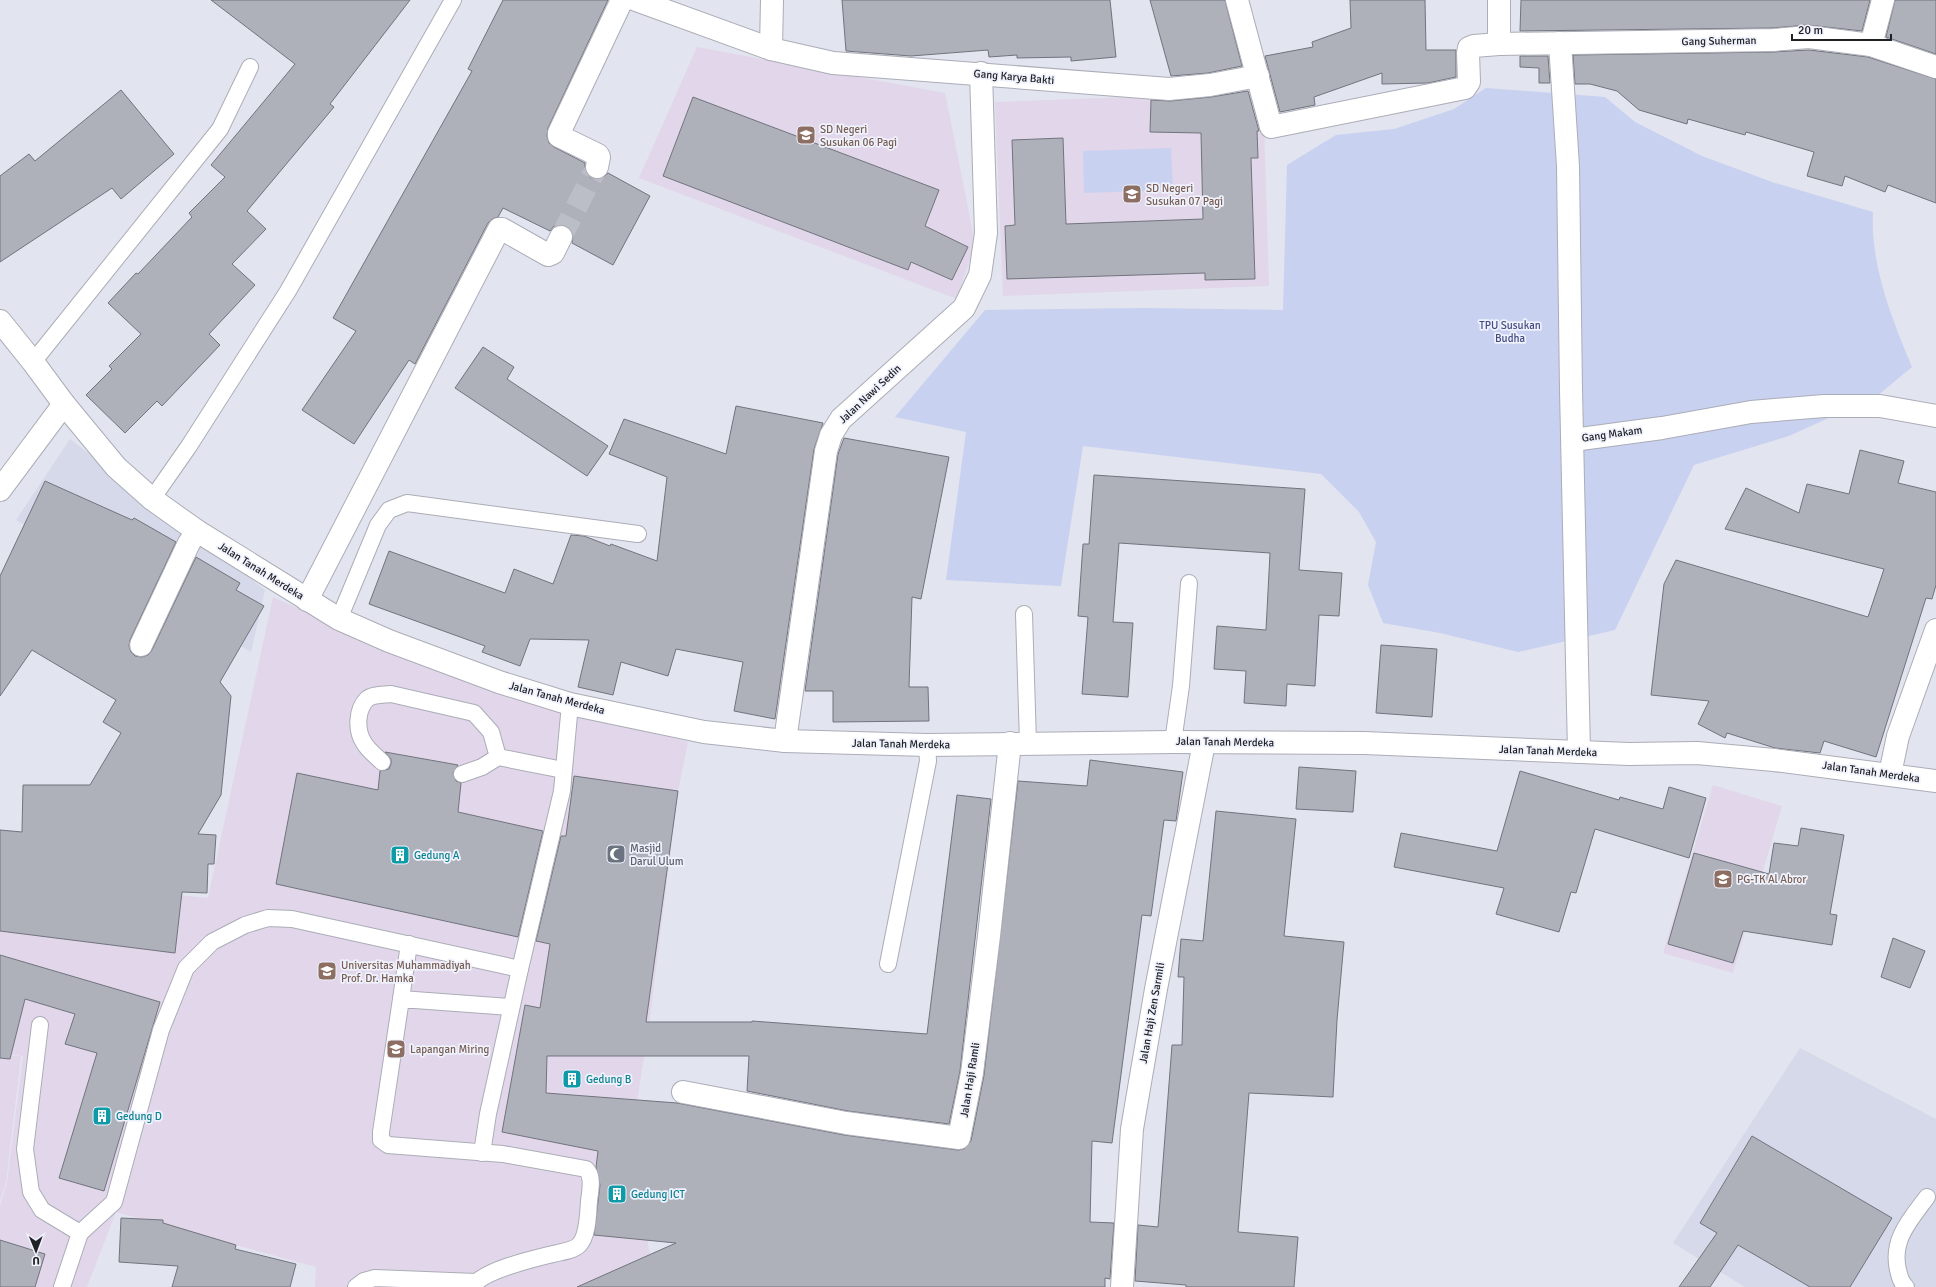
<svg xmlns="http://www.w3.org/2000/svg" width="1936" height="1287" viewBox="0 0 1936 1287" font-family="Signika,sans-serif">
<style>
.built{fill:#d5d9ea}
.education{fill:#e2d6ea}
.green{fill:#c9d1f1}
.building{fill:#aeb0ba;stroke:#71747d}
.lines{fill:none;stroke-linecap:round;stroke-linejoin:round}
.minor-tunnel{stroke:#bbbdc7;stroke-width:22;stroke-dasharray:22 11;stroke-linecap:butt}
.service-casing{stroke:#abadb7;stroke-width:18}
.minor-casing{stroke:#abadb7;stroke-width:24}
.tertiary-casing{stroke:#abadb7;stroke-width:24}
.service{stroke:#fff;stroke-width:16}
.minor{stroke:#fff;stroke-width:22}
.tertiary{stroke:#fff;stroke-width:22}
.labels{text-anchor:middle;dominant-baseline:central;stroke-width:3.5;stroke-linejoin:round;paint-order:stroke}
.street-label{font-size:11px;fill:#202125;stroke:#eff2fc}
.education-label{font-size:11px;fill:#785e54;stroke:#eff2fc;text-anchor:start}
.park-label{font-size:11px;fill:#434c81;stroke:#eff2fc}
.worship-label{font-size:11px;fill:#5b616d;stroke:#eff2fc;text-anchor:start}
.culture-label{font-size:11px;fill:#0d838f;stroke:#eff2fc;text-anchor:start}
</style>
<rect width="100%" height="100%" fill="#e2e4ef"/>
<g class="built">
<polygon points="70,439 265,590 251,652 16,520"/>
<polygon points="1800,1048 1936,1119 1936,1287 1745,1287 1673,1243"/>
</g>
<g class="education">
<polygon points="697,47 945,93 975,243 957,299 639,178"/>
<polygon points="1263,92 1269,286 1003,296 995,102"/>
<polygon points="273,597 376,644 477,686 688,742 678,791 649,1025 629,1153 647,1159 648,1244 656,1287 315,1287 316,1267 116,1212 87,1287 0,1287 0,1206 7,1183 23,1056 0,1053 0,878 208,898"/>
<polygon points="1713,785 1782,806 1733,973 1663,953"/>
<polygon points="0,1055 21,1056 6,1182 0,1201"/>
</g>
<g class="green">
<path d="M1486 88 1605 97 1635 122 1702 156 1772 182 1873 212C1870 265 1892 319 1912 367L1877 396 1789 436 1694 465 1615 630 1518 652 1440 633 1383 623 1368 585 1376 542 1359 512 1321 474 1083 446 1061 586 946 580 966 432 895 417 985 310 1146 308 1283 310 1287 165 1336 135 1394 129 1454 109Z"/>
<polygon points="1171,148 1173,190 1084,193 1083,151"/>
</g>
<g class="building">
<polygon points="211,0 410,0 330,104 334,107 247,211 266,229 232,264 255,285 209,334 220,345 162,406 157,401 125,433 86,395 112,369 109,366 141,334 108,303 136,273 138,274 192,217 189,213 225,177 211,165 295,64"/>
<polygon points="503,0 608,0 548,128 547,136 549,143 554,147 585,163 585,171 589,177 594,179 601,179 608,173 650,196 613,265 572,243 573,236 572,230 567,226 560,225 554,226 550,231 503,208 498,217 492,219 488,223 415,364 409,360 354,444 302,410 356,331 333,318 472,71 468,69"/>
<polygon points="842,0 1110,0 1116,57 1071,61 1071,57 1017,58 1017,55 989,57 988,50 911,56 846,51"/>
<polygon points="1150,0 1225,0 1242,66 1208,73 1171,76"/>
<polygon points="1350,0 1425,0 1426,50 1456,50 1456,77 1428,83 1382,84 1382,73 1314,97 1315,105 1280,112 1265,56 1313,47 1312,42 1351,28"/>
<polygon points="1521,0 1870,0 1862,31 1808,25 1772,28 1520,31"/>
<polygon points="1895,0 1936,0 1936,54 1886,37"/>
<polygon points="1809,50 1868,57 1936,79 1936,203 1888,185 1885,192 1845,176 1842,186 1807,176 1814,152 1746,132 1745,135 1688,119 1687,124 1639,110 1617,91 1590,84 1575,84 1573,55 1773,52"/>
<polygon points="1520,56 1548,56 1550,83 1539,83 1539,68 1520,67"/>
<polygon points="121,90 174,154 121,199 112,188 0,262 0,176 29,154 35,161"/>
<polygon points="1248,91 1259,131 1257,131 1258,158 1251,158 1255,279 1205,280 1205,273 1007,279 1005,226 1015,225 1012,140 1063,138 1066,224 1203,219 1201,133 1150,132 1151,100 1170,101 1211,97"/>
<polygon points="693,97 939,190 925,226 968,247 952,280 911,262 908,270 663,176"/>
<polygon points="483,347 514,367 507,379 608,446 587,476 455,388"/>
<polygon points="736,406 823,423 814,449 775,719 734,711 743,662 676,649 668,676 621,662 613,695 578,687 589,640 530,639 520,666 482,652 485,646 369,604 389,551 505,593 514,569 553,584 571,535 584,536 610,546 611,544 657,561 667,477 609,454 624,419 726,454"/>
<polygon points="844,438 949,457 921,599 912,597 909,687 928,687 929,721 833,722 833,691 805,691 838,454"/>
<polygon points="1860,450 1904,461 1898,483 1936,492 1936,585 1932,599 1926,598 1876,757 1824,741 1820,753 1775,748 1727,733 1725,738 1698,724 1709,701 1651,695 1664,584 1676,560 1868,617 1884,569 1725,529 1746,488 1799,513 1807,484 1849,494"/>
<polygon points="1094,475 1305,489 1299,570 1342,573 1339,616 1319,615 1315,686 1287,684 1286,706 1244,703 1246,671 1214,669 1217,626 1266,630 1270,553 1119,543 1113,622 1133,623 1128,697 1082,694 1088,617 1078,616 1083,544 1089,544"/>
<polygon points="45,481 132,520 134,518 176,542 130,640 129,646 131,652 135,656 142,657 148,655 152,650 196,557 240,583 236,590 264,606 220,682 231,696 221,795 198,834 216,835 214,864 208,864 207,893 182,892 175,953 0,931 0,830 22,832 23,785 90,785 121,733 103,722 116,700 32,650 0,696 0,576"/>
<polygon points="1381,645 1437,649 1432,717 1376,713"/>
<polygon points="385,752 458,765 453,773 456,781 461,783 458,812 543,831 518,937 276,884 297,773 378,790 380,771 389,769 391,764 391,759"/>
<polygon points="1090,760 1183,772 1176,821 1164,820 1151,916 1142,915 1112,1143 1092,1141 1090,1222 1114,1223 1110,1279 1105,1278 1105,1287 577,1287 676,1243 594,1235 600,1185 596,1167 598,1151 502,1132 525,1005 540,1008 550,944 536,941 561,836 566,836 574,776 678,791 646,1022 752,1022 752,1021 927,1034 957,795 991,799 960,1071 949,1124 848,1111 747,1091 749,1056 547,1056 546,1093 677,1103 844,1135 958,1150 964,1149 971,1141 984,1075 1018,781 1087,786"/>
<polygon points="1299,767 1356,771 1353,812 1296,809"/>
<polygon points="1520,771 1619,800 1620,797 1663,809 1669,787 1706,798 1689,858 1595,829 1576,893 1571,892 1559,932 1496,914 1504,888 1394,867 1401,833 1497,851"/>
<polygon points="1216,811 1296,819 1284,936 1344,942 1337,1020 1333,1097 1249,1093 1238,1232 1298,1237 1294,1287 1186,1287 1186,1285 1135,1281 1138,1225 1158,1227 1172,1045 1182,1045 1184,977 1178,977 1181,939 1203,941"/>
<polygon points="1801,828 1844,835 1830,914 1837,915 1832,945 1743,931 1733,963 1668,944 1694,853 1769,874 1774,843 1798,846"/>
<polygon points="1893,938 1925,951 1910,988 1881,977"/>
<polygon points="0,955 160,1002 104,1191 59,1178 97,1053 65,1044 75,1014 25,999 10,1059 0,1058"/>
<polygon points="1752,1136 1892,1218 1850,1287 1810,1287 1738,1245 1710,1287 1679,1287 1717,1233 1700,1223"/>
<polygon points="121,1218 163,1220 163,1223 236,1245 235,1249 296,1264 290,1287 172,1287 178,1266 119,1262"/>
<polygon points="0,1240 45,1254 35,1287 0,1287"/>
</g>
<g class="lines">
<polyline class="minor-tunnel" points="561,237 597,167"/>
<defs>
<g id="service">
<polyline points="33,362 220,129 250,67"/>
<polyline points="152,499 189,446 288,291 453,0"/>
<polyline points="1024,614 1028,743"/>
<polyline points="339,619 378,525 389,510 407,503 638,534"/>
<polyline points="1173,742 1181,686 1189,583"/>
<polyline points="498,757 563,770"/>
<path d="M382 762C376 756 368 750 364 743 356 731 356 710 367 699 373 694 384 695 391 694L474 713 491 732 498 757 482 767 462 774"/>
<polyline points="888,964 928,761 927,745"/>
<polyline points="401,999 409,944"/>
<polyline points="40,1025 25,1149 31,1192 42,1210 80,1233"/>
<polyline points="482,1153 488,1114 520,969"/>
<polyline points="62,1287 80,1233 114,1202 161,1030 186,968 212,942 245,925 268,918 292,919 520,969 562,791 570,704"/>
<polyline points="356,1287 364,1281 375,1278 476,1282"/>
<path d="M472 1287C483 1270 533 1259 553 1254 560 1252 573 1251 579 1245 588 1236 588 1214 589 1201 590 1191 594 1177 586 1169L503 1154 388 1145 381 1140V1132L401 999 511 1007"/>
<path d="M1906 1287C1901 1282 1900 1278 1898 1270 1891 1240 1910 1220 1927 1197"/>
</g>
<g id="minor">
<polyline points="636,0 771,49 833,63 1169,89 1210,85 1258,76"/>
<polyline points="1237,0 1271,127 1465,88 1469,82 1468,53 1469,48 1474,46 1499,44 1773,40 1809,37 1871,45 1936,67"/>
<polyline points="1499,0 1499,44"/>
<polyline points="1560,43 1568,166 1571,390 1579,752"/>
<polyline points="1871,45 1883,0"/>
<polyline points="771,49 772,0"/>
<polyline points="597,167 599,157 598,155 559,136 559,133 621,2 625,0"/>
<polyline points="1573,440 1662,428 1751,412 1824,406 1880,406 1936,416"/>
<polyline points="0,490 64,404"/>
<polyline points="307,600 499,229 502,229 548,255 553,253 561,237"/>
<polyline points="141,645 189,543 197,531"/>
<polyline points="785,741 826,451 831,435 841,419 964,308 980,275 986,233 981,73"/>
<polyline points="1890,774 1898,736 1936,630"/>
<polyline points="683,1092 846,1123 959,1138 972,1073 989,936 1010,743"/>
<polyline points="1122,1287 1132,1129 1156,989 1204,743"/>
</g>
<polyline id="tertiary" points="0,321 33,362 64,404 116,467 152,499 197,531 339,619 389,641 499,682 570,704 704,732 785,741 927,745 1173,742 1364,743 1629,754 1697,753 1774,760 1936,781"/>
</defs>
<use href="#service" class="service-casing"/>
<use href="#minor" class="minor-casing"/>
<use href="#tertiary" class="tertiary-casing"/>
<use href="#service" class="service"/>
<use href="#minor" class="minor"/>
<use href="#tertiary" class="tertiary"/>
</g>
<defs>
<symbol id="school-square" viewBox="-11 -11 22 22"><rect x="-9" y="-9" width="18" height="18" rx="4" fill="#8d6e63" stroke="#eff2fc"/><path d="M0-5L7-2L0 1L-7-2ZM-4 1L0 2.5L4 1V4Q0 6-4 4Z" fill="#fff"/></symbol>
<symbol id="mosque-square" viewBox="-11 -11 22 22"><rect x="-9" y="-9" width="18" height="18" rx="4" fill="#6b7280" stroke="#eff2fc"/><path d="M3.5-4.9A6 6 0 1 0 3.5 4.9A5 5 0 1 1 3.5-4.9Z" fill="#fff"/></symbol>
<symbol id="building-square" viewBox="-11 -11 22 22"><rect x="-9" y="-9" width="18" height="18" rx="4" fill="#0f9aa8" stroke="#eff2fc"/><path d="M-4-6H4V6H1V3H-1V6H-4ZM-2.5-4.3h1.7v1.8h-1.7ZM.8-4.3h1.7v1.8H.8ZM-2.5-1h1.7V.8h-1.7ZM.8-1h1.7V.8H.8Z" fill="#fff"/></symbol>
<symbol id="university-square" viewBox="-11 -11 22 22"><rect x="-9" y="-9" width="18" height="18" rx="4" fill="#8d6e63" stroke="#eff2fc"/><path d="M0-5L7-2L0 1L-7-2ZM-4 1L0 2.5L4 1V4Q0 6-4 4Z" fill="#fff"/></symbol>
</defs>
<g fill-rule="evenodd">
<use href="#school-square" x="795" y="124" width="22" height="22"/>
<use href="#school-square" x="1121" y="183" width="22" height="22"/>
<use href="#mosque-square" x="605" y="843" width="22" height="22"/>
<use href="#building-square" x="389" y="844" width="22" height="22"/>
<use href="#school-square" x="1712" y="868" width="22" height="22"/>
<use href="#university-square" x="316" y="960" width="22" height="22"/>
<use href="#university-square" x="385" y="1038" width="22" height="22"/>
<use href="#building-square" x="561" y="1068" width="22" height="22"/>
<use href="#building-square" x="91" y="1105" width="22" height="22"/>
<use href="#building-square" x="606" y="1183" width="22" height="22"/>
</g>
<g class="labels">
<g class="street-label">
<text transform="translate(1719 41) rotate(-1)">Gang Suherman</text>
<text transform="translate(1014 77) rotate(5)">Gang Karya Bakti</text>
<text transform="translate(870 394) rotate(-43)">Jalan Nawi Sedin</text>
<text transform="translate(1612 434) rotate(-8)">Gang Makam</text>
<text transform="translate(261 571) rotate(32)">Jalan Tanah Merdeka</text>
<text transform="translate(557 698) rotate(15)">Jalan Tanah Merdeka</text>
<text transform="translate(1225 742) rotate(1)">Jalan Tanah Merdeka</text>
<text transform="translate(901 744) rotate(1)">Jalan Tanah Merdeka</text>
<text transform="translate(1548 751) rotate(2)">Jalan Tanah Merdeka</text>
<text transform="translate(1871 772) rotate(8)">Jalan Tanah Merdeka</text>
<text transform="translate(1152 1013) rotate(-80)">Jalan Haji Zen Sarmili</text>
<text transform="translate(970 1080) rotate(-81)">Jalan Haji Ramli</text>
</g>
<g class="education-label">
<text x="820" y="129">SD Negeri<tspan x="820" dy="13">Susukan 06 Pagi</tspan></text>
<text x="1146" y="188">SD Negeri<tspan x="1146" dy="13">Susukan 07 Pagi</tspan></text>
<text x="1737" y="879">PG-TK Al Abror</text>
<text x="341" y="965">Universitas Muhammadiyah<tspan x="341" dy="13">Prof. Dr. Hamka</tspan></text>
<text x="410" y="1049">Lapangan Miring</text>
</g>
<g class="park-label">
<text x="1510" y="325">TPU Susukan<tspan x="1510" dy="13">Budha</tspan></text>
</g>
<g class="worship-label">
<text x="630" y="848">Masjid<tspan x="630" dy="13">Darul Ulum</tspan></text>
</g>
<g class="culture-label">
<text x="414" y="855">Gedung A</text>
<text x="586" y="1079">Gedung B</text>
<text x="116" y="1116">Gedung D</text>
<text x="631" y="1194">Gedung ICT</text>
</g>
</g>
<g transform="translate(36 1251) rotate(179)" stroke="#eff2fc" stroke-width="3" paint-order="stroke">
<path d="M0-3L7 15L0 10L-7 15Z" fill="#202125"/>
<text y="-6" font-size="11" font-weight="bold" text-anchor="middle" fill="#202125">U</text>
</g>
<path d="M1792 34v6h99v-6" fill="none" stroke="#202125" stroke-width="2"/>
<text x="1798" y="34" font-size="12" fill="#202125" stroke="#eff2fc" stroke-width="3" paint-order="stroke">20 m</text>
</svg>
